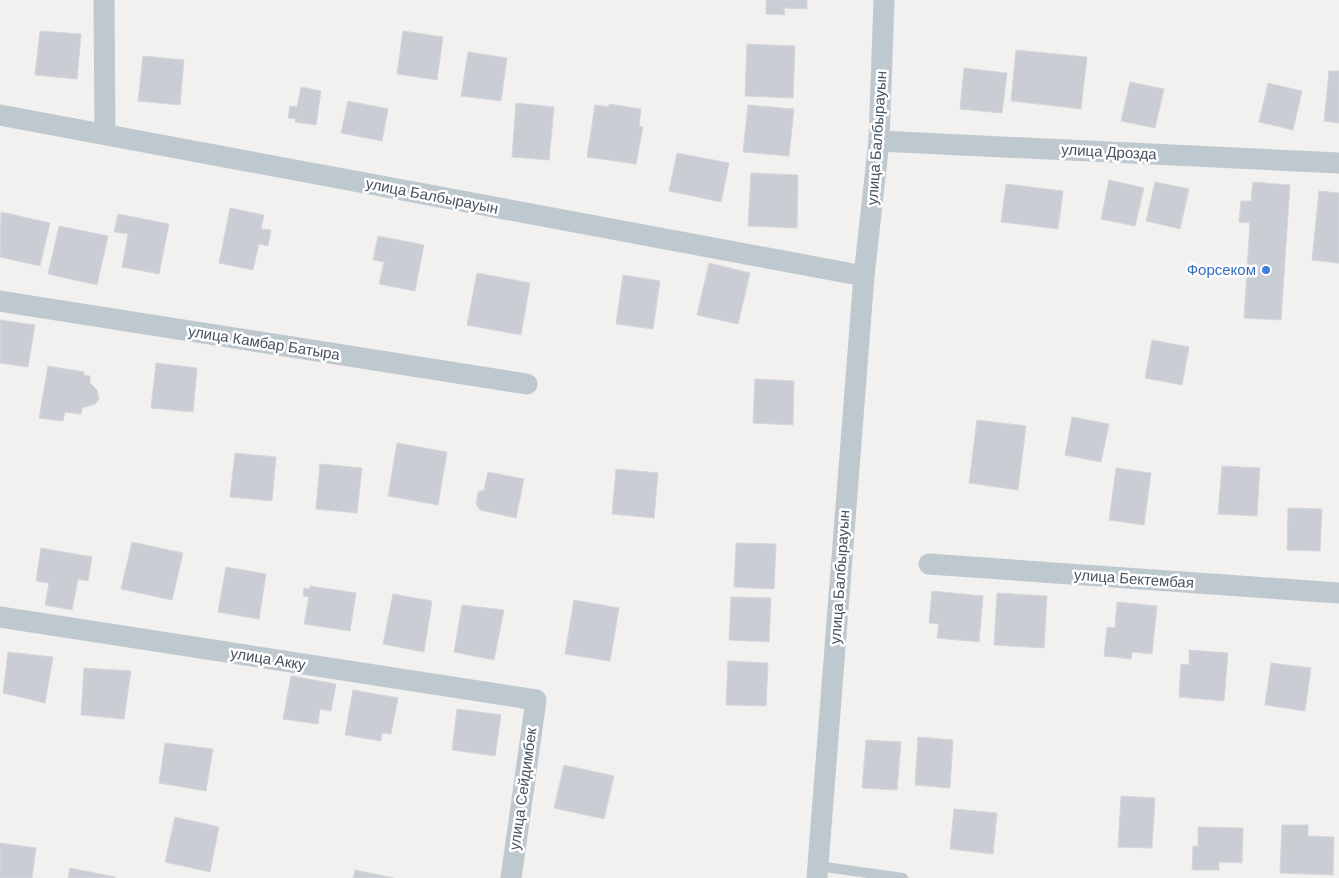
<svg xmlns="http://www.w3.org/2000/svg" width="1339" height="878" viewBox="0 0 1339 878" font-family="'DM Sans',sans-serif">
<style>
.building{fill:#cacdd3;stroke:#d4d7dc}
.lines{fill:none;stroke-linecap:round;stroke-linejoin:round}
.service{stroke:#bec8cf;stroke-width:10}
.minor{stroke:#bec8cf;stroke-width:21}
.shop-dot{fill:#3f7fe0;stroke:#fff;stroke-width:2}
.labels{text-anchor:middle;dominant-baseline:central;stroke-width:5;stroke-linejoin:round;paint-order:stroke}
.street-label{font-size:15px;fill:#48545e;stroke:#fff}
.shop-label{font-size:15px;fill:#366cbe;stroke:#fff;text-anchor:end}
</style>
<rect width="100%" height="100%" fill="#f3f0f0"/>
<g class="building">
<polygon points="766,0 807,0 807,9 784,8 785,15 766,14"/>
<polygon points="40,31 81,34 77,79 35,75"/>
<polygon points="403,31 443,37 437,80 397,74"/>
<polygon points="747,44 795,46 793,98 745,96"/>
<polygon points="1016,50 1087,57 1081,109 1011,101"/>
<polygon points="468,52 507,58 501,101 461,96"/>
<polygon points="143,56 184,60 180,105 138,101"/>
<polygon points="964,68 1007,73 1002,113 960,109"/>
<polygon points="1329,71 1339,71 1339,123 1324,121"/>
<polygon points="1130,82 1164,89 1155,128 1121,121"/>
<polygon points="1268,83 1302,91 1293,130 1259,122"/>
<polygon points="301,87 321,91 316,125 295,122 296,119 288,118 290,106 297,107"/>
<polygon points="348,101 388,109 382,141 341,133"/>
<polygon points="516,103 554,107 549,160 512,157"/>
<polygon points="609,104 641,109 639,126 643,127 636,164 587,157 595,105 609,107"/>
<polygon points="748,105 794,109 789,156 743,152"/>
<polygon points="677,153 729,163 721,202 669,191"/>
<polygon points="751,173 798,175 797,228 748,226"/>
<polygon points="1109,180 1144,188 1135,226 1101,219"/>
<polygon points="1155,182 1189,189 1180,229 1146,221"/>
<polygon points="1253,182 1290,185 1281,320 1244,318 1250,223 1239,222 1241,201 1251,201"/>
<polygon points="1006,184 1063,191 1058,229 1001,222"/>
<polygon points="1319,191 1339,193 1339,263 1312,260"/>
<polygon points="230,208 264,215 261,229 271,230 268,246 259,244 253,270 219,263"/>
<polygon points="1,212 50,223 40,266 0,257"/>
<polygon points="118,214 169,224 159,274 122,267 128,234 114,232"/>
<polygon points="59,226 108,236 97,285 48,274"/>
<polygon points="378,236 424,245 415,291 379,284 384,262 373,260"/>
<polygon points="709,263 750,273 738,324 697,315"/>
<polygon points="477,273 530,283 521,335 467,325"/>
<polygon points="623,275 660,281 653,329 616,324"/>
<polygon points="0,320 35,325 28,367 0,363"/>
<polygon points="1152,340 1189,347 1182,385 1145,378"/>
<polygon points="156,363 197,368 193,412 151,408"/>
<polygon points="48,366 84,372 84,375 90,376 90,383 97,390 99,399 95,404 82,408 81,414 65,412 63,421 39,418"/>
<polygon points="755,379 794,381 793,425 753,423"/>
<polygon points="1072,417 1109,424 1101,462 1065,455"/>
<polygon points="977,420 1026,426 1018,490 969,483"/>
<polygon points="397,443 447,452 438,505 388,496"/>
<polygon points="235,453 276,457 272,501 230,497"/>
<polygon points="320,464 362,468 357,513 316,509"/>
<polygon points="1222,466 1260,468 1257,516 1218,514"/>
<polygon points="1116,468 1151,473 1144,525 1109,520"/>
<polygon points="616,469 658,473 654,518 612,514"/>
<polygon points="488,472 524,479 516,518 480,510 476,504 478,492 484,490"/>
<polygon points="1288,508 1322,509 1320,551 1287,550"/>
<polygon points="132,542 183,553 172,600 121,589"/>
<polygon points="736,543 776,544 774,589 734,587"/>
<polygon points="41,548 92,557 88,581 78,579 72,610 45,605 49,583 36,581"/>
<polygon points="226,567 266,574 259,619 218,612"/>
<polygon points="310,586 356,593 350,631 304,624 309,597 303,596 304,588 310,589"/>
<polygon points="932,591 983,596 979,642 937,638 939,624 929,623"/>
<polygon points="997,593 1047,596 1044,648 994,645"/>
<polygon points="393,594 432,601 424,652 383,644"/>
<polygon points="731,597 771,598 769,642 729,640"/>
<polygon points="574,600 619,608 610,661 565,654"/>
<polygon points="1117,602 1157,606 1152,654 1132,652 1131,659 1104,656 1107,627 1115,628"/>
<polygon points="462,605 504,610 494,660 454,652"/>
<polygon points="1189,650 1228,653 1224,701 1179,697 1181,664 1189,665"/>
<polygon points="8,652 53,657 45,703 3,693"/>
<polygon points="728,661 768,663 766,706 726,705"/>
<polygon points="1271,663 1311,668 1305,711 1265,705"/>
<polygon points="84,668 131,671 124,719 81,715"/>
<polygon points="291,676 336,684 331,711 320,709 318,724 283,719"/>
<polygon points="353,690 398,698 391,734 382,733 381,741 345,735"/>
<polygon points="457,709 501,715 495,756 452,750"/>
<polygon points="918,737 953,740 950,788 915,785"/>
<polygon points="866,740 901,742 897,790 862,788"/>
<polygon points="165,743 213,749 206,791 159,783"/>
<polygon points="564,765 614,776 604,819 554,808"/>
<polygon points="1121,796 1155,798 1152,848 1118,847"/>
<polygon points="954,809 997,813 993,854 950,849"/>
<polygon points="175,817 219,827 210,872 165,862"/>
<polygon points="1282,825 1308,825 1308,836 1334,837 1333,875 1280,873"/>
<polygon points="1198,827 1243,828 1242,863 1219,862 1219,870 1192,870 1193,846 1198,846"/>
<polygon points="0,843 36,848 32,878 0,878"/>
<polygon points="70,868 115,877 115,878 68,878"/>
<polygon points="355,870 394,878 353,878"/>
</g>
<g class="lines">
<polyline class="service" points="818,866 903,878"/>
<g class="minor">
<polyline points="104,0 105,134"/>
<polyline points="0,115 864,276"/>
<polyline points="879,141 1339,163"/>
<polyline points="0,301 527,384"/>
<polyline points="929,564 1339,593"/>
<polyline points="0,617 536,700 511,878"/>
<polyline points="817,878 864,276 879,141 884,0"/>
</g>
</g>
<circle class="shop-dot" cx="1266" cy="270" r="5"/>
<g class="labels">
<g class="street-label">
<text transform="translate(877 138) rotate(-86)">улица Балбырауын</text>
<text transform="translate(1109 152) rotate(3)">улица Дрозда</text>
<text transform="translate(432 196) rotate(11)">улица Балбырауын</text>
<text transform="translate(264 343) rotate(9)">улица Камбар Батыра</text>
<text transform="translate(840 577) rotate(-86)">улица Балбырауын</text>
<text transform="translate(1134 579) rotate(4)">улица Бектембая</text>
<text transform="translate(268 659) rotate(9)">улица Акку</text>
<text transform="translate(523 789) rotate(-82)">улица Сейдимбек</text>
</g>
<g class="shop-label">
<text x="1256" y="270">Форсеком</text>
</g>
</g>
</svg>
